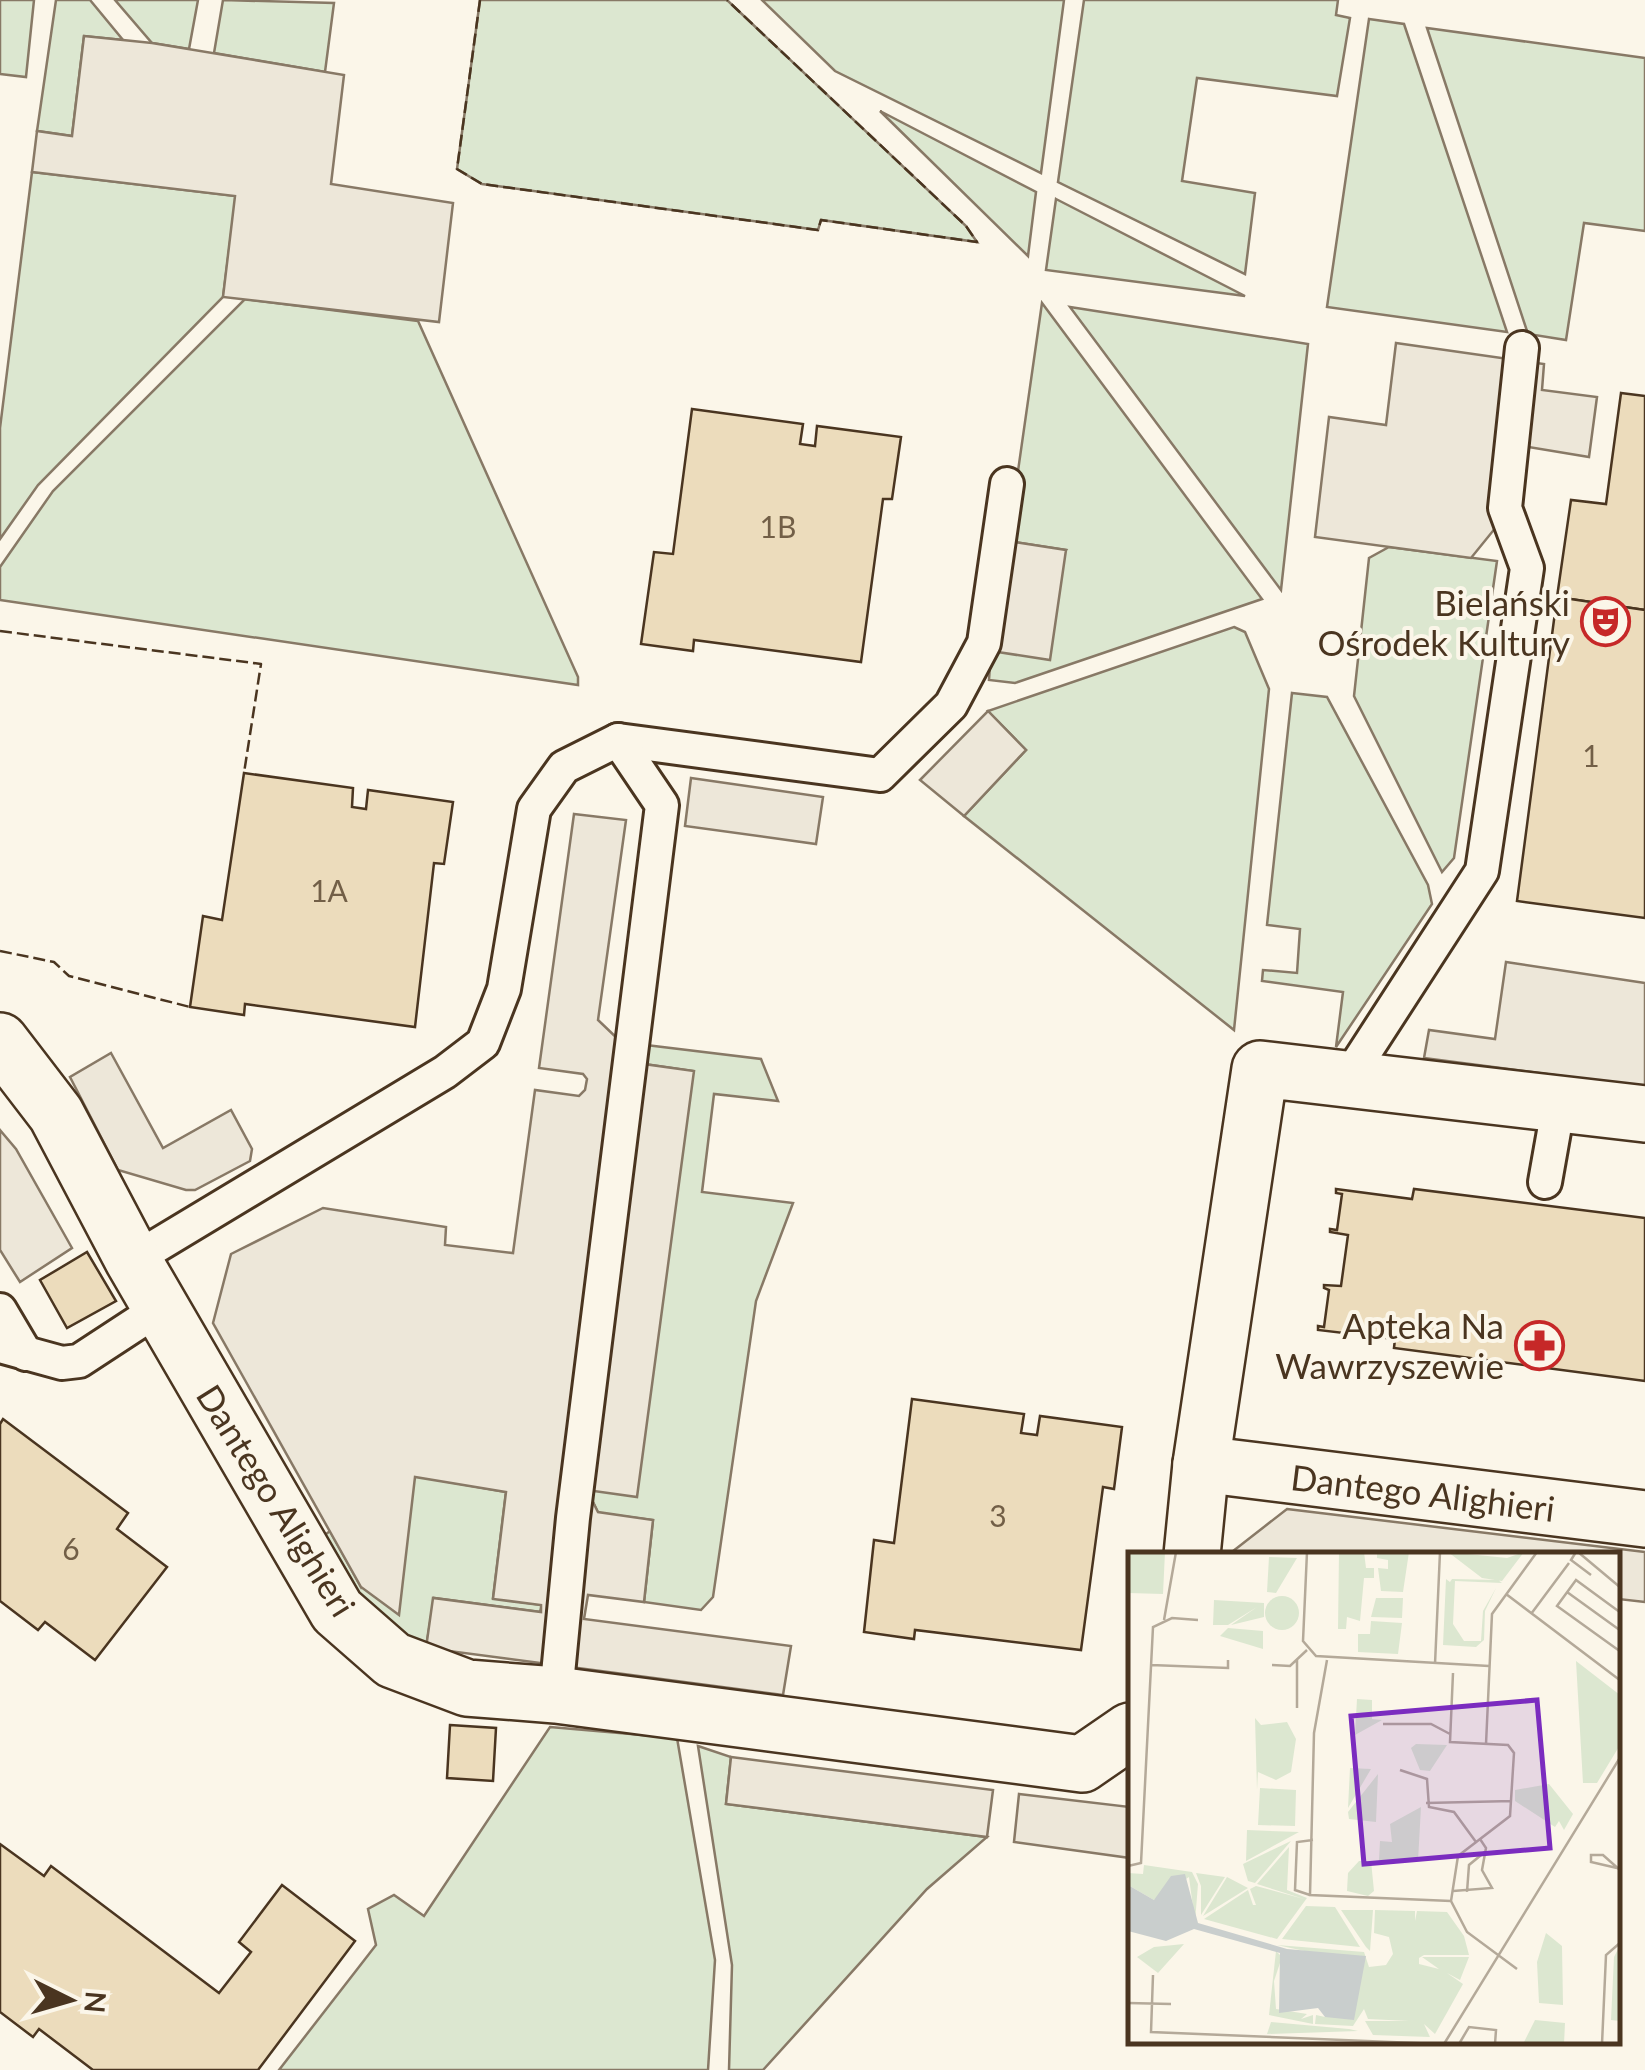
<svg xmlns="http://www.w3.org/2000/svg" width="1645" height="2070" viewBox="0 0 1645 2070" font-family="Lato,sans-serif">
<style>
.green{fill:#dce7d0;stroke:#887966;stroke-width:2.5}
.parking{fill:#ede7d9;stroke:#887966;stroke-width:2.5}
.building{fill:#ecdcbc;stroke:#4a3520;stroke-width:2.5}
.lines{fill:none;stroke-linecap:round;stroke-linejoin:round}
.lane-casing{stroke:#4a3520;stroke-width:38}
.street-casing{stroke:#4a3520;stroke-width:60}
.lane{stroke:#fbf6e9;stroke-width:32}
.street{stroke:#fbf6e9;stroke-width:55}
.fence{stroke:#4a3520;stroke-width:2.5;stroke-dasharray:12 5;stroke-linecap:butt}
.labels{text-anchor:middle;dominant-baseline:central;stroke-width:8;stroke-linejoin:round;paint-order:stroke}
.number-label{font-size:30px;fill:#725f47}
.poi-label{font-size:35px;fill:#4a3520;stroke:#fbf6e9;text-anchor:end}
.street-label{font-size:35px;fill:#4a3520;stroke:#fbf6e9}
.inset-road{fill:none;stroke:#b4a999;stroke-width:2.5}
.view{fill:#7b2cbf;fill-opacity:0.15;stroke:#7b2cbf;stroke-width:5}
.inset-edge{fill:none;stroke:#4a3520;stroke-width:5}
</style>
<rect width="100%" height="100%" fill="#fbf6e9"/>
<g class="green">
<polygon points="0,0 34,0 26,77 0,74"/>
<polygon points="56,0 90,0 123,40 84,36 72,136 37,131"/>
<polygon points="115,0 198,0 189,49 152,43"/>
<polygon points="223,0 334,3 325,72 214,53"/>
<polygon points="480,0 727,0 966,226 977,242 821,220 818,230 482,184 457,169"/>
<polygon points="762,0 1064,0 1041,173 835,71"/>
<polygon points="1084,0 1338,0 1336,15 1350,18 1337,96 1197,78 1182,181 1255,193 1245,274 1058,182"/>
<polygon points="1369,19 1404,24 1507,332 1327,307"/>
<polygon points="1427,28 1645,58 1645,231 1584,223 1566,340 1528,334"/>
<polygon points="880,111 1036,192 1028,256"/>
<polygon points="32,172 236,196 223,297 38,485 0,539 0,428"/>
<polygon points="1056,199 1245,296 1046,270"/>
<polygon points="245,299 418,321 578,677 578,685 0,600 0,567 53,491"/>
<polygon points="1042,303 1262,599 1015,683 989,680 991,651 1066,550 1008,541"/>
<polygon points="1070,307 1308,344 1281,590"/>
<polygon points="1389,547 1497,561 1454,858 1442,872 1354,696 1369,558"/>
<polygon points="1234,627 1245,632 1269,689 1234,1030 964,816 1026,750 988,711"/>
<polygon points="1292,693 1327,697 1428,885 1432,904 1336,1047 1343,992 1262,981 1263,970 1297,973 1300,929 1267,925"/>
<polygon points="646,1045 761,1059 778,1101 714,1094 702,1192 793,1203 756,1301 713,1597 701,1610 644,1602 653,1520 598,1513 587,1489 636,1496 693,1071 644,1064"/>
<polygon points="415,1476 506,1492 493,1598 542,1605 540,1612 434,1598 426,1648 409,1639 350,1590 322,1537 330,1531 361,1587"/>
<polygon points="550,1727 677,1738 715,1960 708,2070 279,2070 376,1945 368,1909 394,1895 424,1916"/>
<polygon points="698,1746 731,1757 726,1804 987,1837 927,1889 763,2070 729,2070 732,1965"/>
</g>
<g class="parking">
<polygon points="84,36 152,43 344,75 331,184 453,203 439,322 223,297 235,196 32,172 37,131 72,136"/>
<polygon points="1396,343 1544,364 1542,390 1597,397 1589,457 1522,446 1501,521 1471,558 1315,537 1329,417 1386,425"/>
<polygon points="1008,541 1066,550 1050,660 991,651"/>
<polygon points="988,711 1026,750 964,816 920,780"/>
<polygon points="691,778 823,797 816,844 685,826"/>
<polygon points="574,814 626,820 598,1020 644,1064 694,1071 637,1497 587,1490 598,1512 653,1520 644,1602 588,1595 584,1619 791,1646 783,1695 426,1648 433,1598 541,1612 541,1605 493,1599 506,1492 415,1477 399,1615 361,1587 213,1323 231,1254 323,1208 446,1227 445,1245 513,1253 535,1090 579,1096 585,1090 587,1079 583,1074 539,1068"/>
<polygon points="1506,962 1645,983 1645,1087 1424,1058 1429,1030 1495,1039"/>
<polygon points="111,1053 163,1148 231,1110 252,1149 250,1161 195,1190 186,1190 118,1170 70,1077"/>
<polygon points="0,1130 16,1149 72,1248 20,1282 0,1250"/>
<polygon points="1287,1509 1645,1552 1645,1602 1618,1599 1618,1555 1228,1555"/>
<polygon points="731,1757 993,1790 987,1837 726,1804"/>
<polygon points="1019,1794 1130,1807 1130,1858 1014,1842"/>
</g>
<g class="building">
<polygon points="1621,393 1645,396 1645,610 1557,597 1571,500 1606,504"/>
<polygon points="692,409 803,424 800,444 815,446 817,426 901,437 892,499 883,499 861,662 694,640 693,651 641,644 654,552 673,554"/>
<polygon points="1557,597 1645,610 1645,918 1517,901"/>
<polygon points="244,773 353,788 352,807 366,809 368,790 453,802 444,864 434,863 415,1027 245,1004 244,1015 190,1007 203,916 222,920"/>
<polygon points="1336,1189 1412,1199 1414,1189 1645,1218 1645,1381 1394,1348 1395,1339 1318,1330 1318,1326 1324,1327 1329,1290 1324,1288 1324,1285 1341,1286 1348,1235 1330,1232 1330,1229 1337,1230 1342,1194 1336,1193"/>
<polygon points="87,1252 116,1301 67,1328 40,1280"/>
<polygon points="912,1399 1024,1414 1021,1433 1037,1435 1040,1416 1122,1427 1114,1489 1103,1487 1081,1650 915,1630 914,1639 864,1632 874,1540 894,1543"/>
<polygon points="3,1419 128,1513 117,1529 167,1567 95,1660 45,1622 38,1630 0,1601 0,1424"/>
<polygon points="450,1725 496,1728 493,1781 447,1778"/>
<polygon points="0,1844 44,1876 51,1866 219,1993 251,1952 239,1942 282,1885 355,1941 258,2070 93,2070 39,2029 33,2037 0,2012"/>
</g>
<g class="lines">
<defs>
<g id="lane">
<polyline points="1348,1078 1482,871 1527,568 1505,508 1522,348"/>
<polyline points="1545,1182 1559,1103"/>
<polyline points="133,1260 445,1072 483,1043 504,989 534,809 564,767 618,740 880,775 951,705 984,643 1007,484"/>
<polyline points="0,1310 26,1354"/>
<polyline points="0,1346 62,1363 79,1361 160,1308"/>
<polyline points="556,1695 573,1518 662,805 618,740"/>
</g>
<g id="street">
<polyline points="0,1041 56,1114 133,1260 337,1611 393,1660 467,1688 556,1695 1082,1764 1130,1731"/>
<polyline points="1201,1464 1645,1519"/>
<polyline points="1192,1555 1201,1464 1260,1069 1645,1114"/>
</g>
</defs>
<use href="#lane" class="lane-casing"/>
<use href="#street" class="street-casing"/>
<use href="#lane" class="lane"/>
<use href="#street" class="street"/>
<g class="fence">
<polyline points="480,0 457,169 482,184 818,230 821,220 977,242 966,226 727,0"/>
<polyline points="0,631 261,664 244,773"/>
<polyline points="0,951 54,962 69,976 190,1007"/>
</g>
</g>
<defs>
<symbol id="theatre-ring" viewBox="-11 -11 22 22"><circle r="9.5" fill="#fbf6e9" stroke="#c62828" stroke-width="1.5"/><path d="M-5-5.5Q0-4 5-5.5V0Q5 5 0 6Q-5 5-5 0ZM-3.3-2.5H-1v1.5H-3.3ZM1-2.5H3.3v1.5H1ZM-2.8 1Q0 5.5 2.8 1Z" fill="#c62828"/></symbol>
<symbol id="pharmacy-ring" viewBox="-11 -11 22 22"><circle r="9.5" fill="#fbf6e9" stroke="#c62828" stroke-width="1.5"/><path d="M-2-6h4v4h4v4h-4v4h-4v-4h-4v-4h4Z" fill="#c62828"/></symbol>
</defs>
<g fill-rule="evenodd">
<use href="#theatre-ring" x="1578" y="594" width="55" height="55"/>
<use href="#pharmacy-ring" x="1512" y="1318" width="55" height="55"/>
</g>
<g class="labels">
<g class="number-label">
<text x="778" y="526">1B</text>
<text x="1591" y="755">1</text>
<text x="329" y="890">1A</text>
<text x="998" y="1515">3</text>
<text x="71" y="1548">6</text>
</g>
<g class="poi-label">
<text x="1570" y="602">Bielański<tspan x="1570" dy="40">Ośrodek Kultury</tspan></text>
<text x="1504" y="1325">Apteka Na<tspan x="1504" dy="40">Wawrzyszewie</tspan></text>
</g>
<g class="street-label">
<text transform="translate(1423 1492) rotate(7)">Dantego Alighieri</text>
<text transform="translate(277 1500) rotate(58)">Dantego Alighieri</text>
</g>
</g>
<g transform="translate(1128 1552)">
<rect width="492" height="492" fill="#fbf6e9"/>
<path d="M0 0H37L35 42 0 41ZM211 0H236L238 16H246V26H236L232 69 219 65 218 77H210ZM249 0H281L275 40 253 39 250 16 260 17V8L249 6ZM320 0 379 6 396 0 374 29 354 26ZM141 5 169 6 148 41 139 40ZM318 27 322 30 324 27 370 28 374 31 327 29 325 72 336 89H353L355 59 368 36 357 59 356 88 348 95 315 93ZM137 61a17 17 0 1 1 34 0a17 17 0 1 1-34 0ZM248 46H275L274 66 243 65ZM86 48 136 51V65L103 73 129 55 100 73H85ZM243 69 274 71 270 102 230 100V82H242ZM100 76 135 79V97L92 84ZM448 109 492 143V193L469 231H455ZM229 147 244 148V167L254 168 227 183ZM127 166 133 173 159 170 168 187 163 220 148 228 130 220 129 238ZM288 192 319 193 302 219 292 218 283 196ZM222 216 243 217 220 256ZM250 222 248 270 221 267 220 260ZM421 232 445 262 436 278 431 269 427 275 387 249V238ZM132 236 168 238 167 274 130 273ZM293 255 290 309 251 308 252 289 264 290 262 272ZM119 278 171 280 118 309ZM163 289 127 331 120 329 115 312ZM161 295 159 338 179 346 149 387 76 367 120 338 125 353H128L122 337 128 334 176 347 129 332ZM231 309H243L246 339 240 344 219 339 220 321ZM16 313 64 320 70 332 67 370 61 325 26 348 0 333V321L15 322ZM68 321 97 325 73 363V334ZM99 325 120 336 75 364ZM178 354 207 355 232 395 154 387ZM213 358H245L242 399 238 395ZM247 358 287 359V369L289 359 319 360 336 384 341 403H296L291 406V412L311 417 294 405H341L332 428 319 421 335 432 307 482 296 472 302 485 245 483 237 469H281L240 467 236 457 225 474 187 472 188 463 197 465 233 423 236 412 149 393 236 400 241 415 258 413 265 402 261 385 246 381ZM418 381 434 394 435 453 411 451 409 410ZM56 392 30 421 9 405 26 395ZM492 393V469L483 468 486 405ZM148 399 154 405 146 429 148 457 179 462 173 467 185 463V472L141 463ZM407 468 437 471 436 492H395ZM143 470 221 477 230 479 139 482Z" fill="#dce7d0"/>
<path d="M57 322 70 371 159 397 238 404 226 468 197 465 190 456 151 461 152 401 66 377 38 389 0 379V333L26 348 43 324Z" fill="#c9cecd"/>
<path class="inset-road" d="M179 0 175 89 188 104 361 114M448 0 443 8 463 23M450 0 493 36M439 40 493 79M378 42 493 129M493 61 448 28 429 54 493 100M403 62 441 11M36 68 48 0M199 108 186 181 182 343 323 349M307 112 312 0M23 113 100 116V108M144 113 162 114 179 98M325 121 322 190 380 193 386 201 382 264 330 304 323 349 339 380 389 417M169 156V108M255 172H303L322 182M358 192 364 62 409 0M272 218 299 227 301 255 326 260 348 290M298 251 384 249M0 314 13 311 25 75 44 66 70 68M489 316 463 310V303H475L493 319M325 339 364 336 354 318 358 296 352 287M339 340 341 313 358 299M182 343 167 338 169 290 185 288M25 423 23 480 311 492M0 451 43 452M316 492 493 204M331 492 341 475 368 478 367 492M474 492 478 403 493 390"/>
<path class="view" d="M409 148 422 296 236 312 223 164Z"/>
<rect width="492" height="492" class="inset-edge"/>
</g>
<g transform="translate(70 2000) rotate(95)" stroke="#fbf6e9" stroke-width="8" paint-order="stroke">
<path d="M0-8L18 38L0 25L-18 38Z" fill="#4a3520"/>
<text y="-15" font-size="28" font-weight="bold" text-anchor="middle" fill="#4a3520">N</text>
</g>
</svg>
